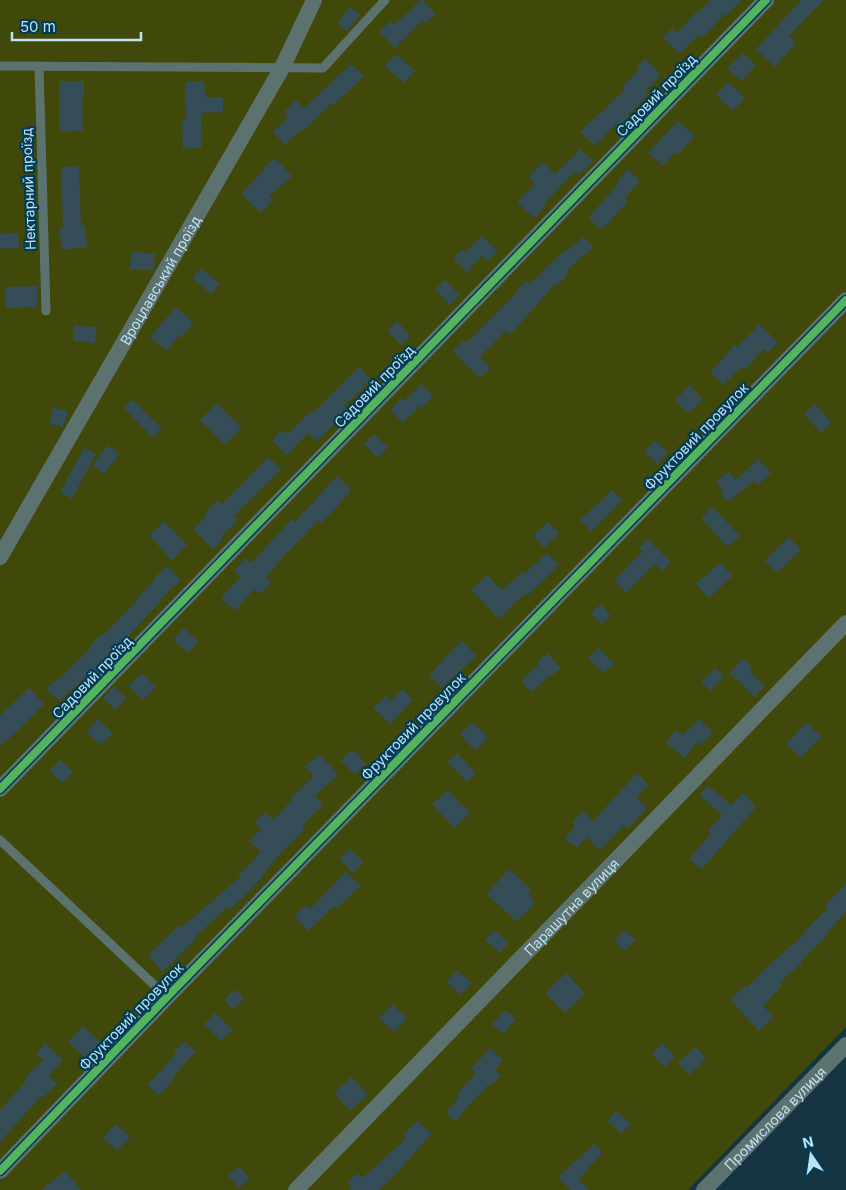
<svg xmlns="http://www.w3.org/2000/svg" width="846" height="1190" viewBox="0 0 846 1190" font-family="Inter,sans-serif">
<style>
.green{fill:#40480a}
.building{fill:#344d56}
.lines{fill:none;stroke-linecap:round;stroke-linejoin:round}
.lane{stroke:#5c726f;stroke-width:9}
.street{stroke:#5c726f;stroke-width:16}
.cycleway-casing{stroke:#003c55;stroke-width:11}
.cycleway{stroke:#56b35d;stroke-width:8}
.labels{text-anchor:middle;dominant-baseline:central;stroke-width:4.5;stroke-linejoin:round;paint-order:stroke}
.street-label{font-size:14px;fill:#bfe1f4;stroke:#003c55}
</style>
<rect width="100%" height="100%" fill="#143441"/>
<polygon class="green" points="0,0 846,0 846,1027 688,1190 0,1190"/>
<g class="building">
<polygon points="421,0 423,0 436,14 425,24 422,21 395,48 379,32 390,21 394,25"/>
<polygon points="710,0 742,0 726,16 725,14 702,38 698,35 680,54 663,38 672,28 677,33 697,11 699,12"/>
<polygon points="801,0 824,0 789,36 796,43 775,67 756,49"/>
<polygon points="350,7 360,15 347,32 337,23"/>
<polygon points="742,53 756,65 742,81 727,69"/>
<polygon points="396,54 415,71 404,83 385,66"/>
<polygon points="645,59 661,75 645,91 649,94 628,115 629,116 618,127 616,124 595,146 580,132 625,89 622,87 639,70 636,68"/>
<polygon points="351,64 364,76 334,105 332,103 303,131 301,130 285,145 273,132 288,117 284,112 296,100 304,108"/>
<polygon points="59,81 84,81 84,99 82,99 83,131 59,132"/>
<polygon points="204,81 205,97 223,97 223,112 201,113 202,148 183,149 182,120 186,120 185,82"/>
<polygon points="728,82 745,98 733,111 716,95"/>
<polygon points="678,121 695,136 677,155 674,153 663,166 648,153"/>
<polygon points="580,149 593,161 579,175 575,171 544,204 545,206 534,218 517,202 535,184 528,177 543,162 555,174"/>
<polygon points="275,158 292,176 269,197 273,200 261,213 241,194 265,169 264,168"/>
<polygon points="79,166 81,226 85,226 87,247 62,250 59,229 63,228 61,167"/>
<polygon points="628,169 640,181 625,198 628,201 602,230 588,218 619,183 617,181"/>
<polygon points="18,233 19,248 0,249 0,234"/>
<polygon points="482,235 498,251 488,261 482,256 467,272 453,259 462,250 465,253"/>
<polygon points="583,237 593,247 566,272 568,274 558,285 556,283 510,335 506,331 480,357 491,368 480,378 453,351 463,340 466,343 518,291 517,290 526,280 530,284 566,249 568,250"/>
<polygon points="131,252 155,253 154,270 130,270"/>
<polygon points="201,268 220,284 211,294 192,278"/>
<polygon points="445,280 460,295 450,305 435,289"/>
<polygon points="37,286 37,307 6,308 6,287"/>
<polygon points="176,307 194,323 181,337 179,336 167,351 150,337"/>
<polygon points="397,321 411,336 401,345 387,331"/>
<polygon points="759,324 778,342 768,352 764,349 745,370 742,367 723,385 710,372 735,345 737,347"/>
<polygon points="74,325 97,327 95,343 73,341"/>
<polygon points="359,367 371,380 344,406 348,410 317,442 308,433 287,455 272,441 282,430 287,434 312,410 314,412"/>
<polygon points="421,384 434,396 422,408 420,406 403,423 390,410 401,398 404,401"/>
<polygon points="690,385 703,400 688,414 675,400"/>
<polygon points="133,400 162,429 153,438 124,408"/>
<polygon points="217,403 242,428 225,445 200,420"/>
<polygon points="815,404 832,423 821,433 804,414"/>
<polygon points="53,407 68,411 63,427 49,424"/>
<polygon points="374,434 388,447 378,458 364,444"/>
<polygon points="655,440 668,453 657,464 644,451"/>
<polygon points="108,445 120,454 104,474 92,465"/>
<polygon points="84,448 96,454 72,499 60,492"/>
<polygon points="268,457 282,469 234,516 238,521 221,537 223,539 213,549 193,529 207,515 205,513 218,500 222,504"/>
<polygon points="758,459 771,473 758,485 754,481 728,502 720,494 724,491 716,482 729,471 736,480"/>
<polygon points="337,476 352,490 322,523 319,520 286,554 266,577 272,581 260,594 254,589 235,611 221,598 240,577 234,571 245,558 251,563 292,519 295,522"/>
<polygon points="612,490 623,500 591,532 580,520"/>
<polygon points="713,507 740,536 728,547 701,518"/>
<polygon points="164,521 187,545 172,560 149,536"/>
<polygon points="548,522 560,533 544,548 533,536"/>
<polygon points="789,537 801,550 777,573 765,561"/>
<polygon points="648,539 671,562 662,571 655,564 626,593 614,581 643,551 639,548"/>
<polygon points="547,553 559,565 528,595 526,593 499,619 471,590 487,575 502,590 522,572 524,574"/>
<polygon points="720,562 732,576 709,598 696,584"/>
<polygon points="167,566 181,580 160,600 161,601 117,648 97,670 99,673 89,683 85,678 59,701 46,688 58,678 59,679 91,647 90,646 102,634 103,635 138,599 137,598 156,579 154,578"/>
<polygon points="601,604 611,616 601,624 591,613"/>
<polygon points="184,628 199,641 188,653 173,640"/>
<polygon points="462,640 476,656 442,688 429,675"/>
<polygon points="599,648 614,664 603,673 588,657"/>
<polygon points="548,653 561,668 550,677 549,676 531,692 521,681 539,664 537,662"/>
<polygon points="743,658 752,667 749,671 765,686 755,697 729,673"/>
<polygon points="715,668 724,677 710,691 701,682"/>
<polygon points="142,673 156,687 143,700 128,686"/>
<polygon points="114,686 126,698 115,710 103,698"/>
<polygon points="29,688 44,704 20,729 0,746 0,715"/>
<polygon points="403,689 413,700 390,724 373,708 385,696 390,701"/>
<polygon points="98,719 113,733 101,746 86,732"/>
<polygon points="699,719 713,733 701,745 698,742 684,758 666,743 676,730 683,735"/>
<polygon points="473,722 488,738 475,751 460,734"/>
<polygon points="806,722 821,736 801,758 786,744"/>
<polygon points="352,749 366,764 355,775 341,761"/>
<polygon points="457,753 476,773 467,782 447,762"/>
<polygon points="319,754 338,774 315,796 324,805 302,826 305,829 281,853 262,875 263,876 243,898 230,909 228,907 194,938 195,940 163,972 149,957 151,955 150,953 180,924 182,927 241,876 239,874 261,852 249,841 261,829 254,822 266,812 273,820 292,800 290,799 313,776 305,767"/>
<polygon points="60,760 73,772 63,783 49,771"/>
<polygon points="637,773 649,785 636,797 647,808 628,829 624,825 600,850 587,837 577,848 565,838 575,826 572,822 583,811 593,821"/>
<polygon points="708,785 731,805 744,793 756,807 702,869 689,859 711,834 708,831 722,815 699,795"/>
<polygon points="448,790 470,813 454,828 432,804"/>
<polygon points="350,848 364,863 353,873 339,859"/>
<polygon points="509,869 532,890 528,894 536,902 517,922 486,894"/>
<polygon points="346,872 361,886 336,909 334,906 308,931 294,916 306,905 310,909"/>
<polygon points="846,883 846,912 827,933 828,935 801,961 802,963 779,983 782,986 763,1006 774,1017 759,1031 730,1000 745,986 747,988 773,961 805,934 803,933 828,908 825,906"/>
<polygon points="494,930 509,943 500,953 485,940"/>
<polygon points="625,930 636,940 624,951 614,941"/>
<polygon points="457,970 472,983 461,995 446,982"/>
<polygon points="566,973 585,993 565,1013 545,993"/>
<polygon points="235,989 244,999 233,1009 224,1000"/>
<polygon points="393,1004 407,1019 394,1032 379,1018"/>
<polygon points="505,1010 516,1019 502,1034 492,1024"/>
<polygon points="215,1013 233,1030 221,1041 204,1024"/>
<polygon points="83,1026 101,1043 86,1059 68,1042"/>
<polygon points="184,1041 196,1052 172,1078 174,1079 159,1096 147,1085 176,1054 173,1052"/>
<polygon points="45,1043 63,1060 49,1076 57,1084 43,1098 41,1096 0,1142 0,1110 26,1081 24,1079 43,1060 36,1054"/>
<polygon points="662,1043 675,1057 665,1067 652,1054"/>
<polygon points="695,1047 706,1058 690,1075 678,1064"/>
<polygon points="490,1048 503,1060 495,1070 501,1075 490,1086 488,1085 455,1121 446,1113 459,1097 456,1095 476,1073 471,1069"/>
<polygon points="351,1077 368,1094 350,1111 334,1093"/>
<polygon points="616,1111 631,1124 621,1134 607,1121"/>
<polygon points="417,1120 432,1134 405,1163 406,1164 379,1190 348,1190 352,1187 347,1182 358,1173 362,1178 376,1166 406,1138 403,1135"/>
<polygon points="116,1124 130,1137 117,1151 103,1138"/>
<polygon points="594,1144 603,1152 579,1179 589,1190 570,1190 558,1177"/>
<polygon points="238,1166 250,1178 239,1188 228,1176"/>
<polygon points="65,1171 81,1190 41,1190"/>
</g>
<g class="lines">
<g class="lane">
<polyline points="0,66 323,68 385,0"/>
<polyline points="39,66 46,311"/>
<polyline points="0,840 167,997"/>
</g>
<g class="street">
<path id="s1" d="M0 557 282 68 314 0"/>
<polyline points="0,789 766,0"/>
<polyline points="0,1171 167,997 846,300"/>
<path id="s2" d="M296 1190 846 623"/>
<path id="s3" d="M704 1190 846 1045"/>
</g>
<defs>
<g id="cycleway">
<polyline points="0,789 766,0"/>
<polyline points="0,1171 167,997 846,300"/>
</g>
</defs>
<use href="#cycleway" class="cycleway-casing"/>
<use href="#cycleway" class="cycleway"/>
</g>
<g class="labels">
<g class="street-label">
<text transform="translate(656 95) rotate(-46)">Садовий проїзд</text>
<text transform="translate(28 189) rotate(-92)">Нектарний проїзд</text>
<text stroke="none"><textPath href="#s1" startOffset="320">Вроцлавський проїзд</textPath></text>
<text transform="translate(374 386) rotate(-46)">Садовий проїзд</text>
<text transform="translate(696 436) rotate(-46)">Фруктовий провулок</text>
<text transform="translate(92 677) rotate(-46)">Садовий проїзд</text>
<text transform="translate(413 726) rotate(-46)">Фруктовий провулок</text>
<text stroke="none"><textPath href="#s2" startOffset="395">Парашутна вулиця</textPath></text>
<text transform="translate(131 1016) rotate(-46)">Фруктовий провулок</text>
<text stroke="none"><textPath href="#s3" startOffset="101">Промислова вулиця</textPath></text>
</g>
</g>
<g transform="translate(811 1155) rotate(347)" stroke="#003c55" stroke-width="4" paint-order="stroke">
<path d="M0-4L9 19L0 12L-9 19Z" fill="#bfe1f4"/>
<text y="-8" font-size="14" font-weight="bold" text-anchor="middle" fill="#bfe1f4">N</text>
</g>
<path d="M12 32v8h129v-8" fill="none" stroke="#bfe1f4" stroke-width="2.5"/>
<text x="20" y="32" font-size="15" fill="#bfe1f4" stroke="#003c55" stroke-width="4" paint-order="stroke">50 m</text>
</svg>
